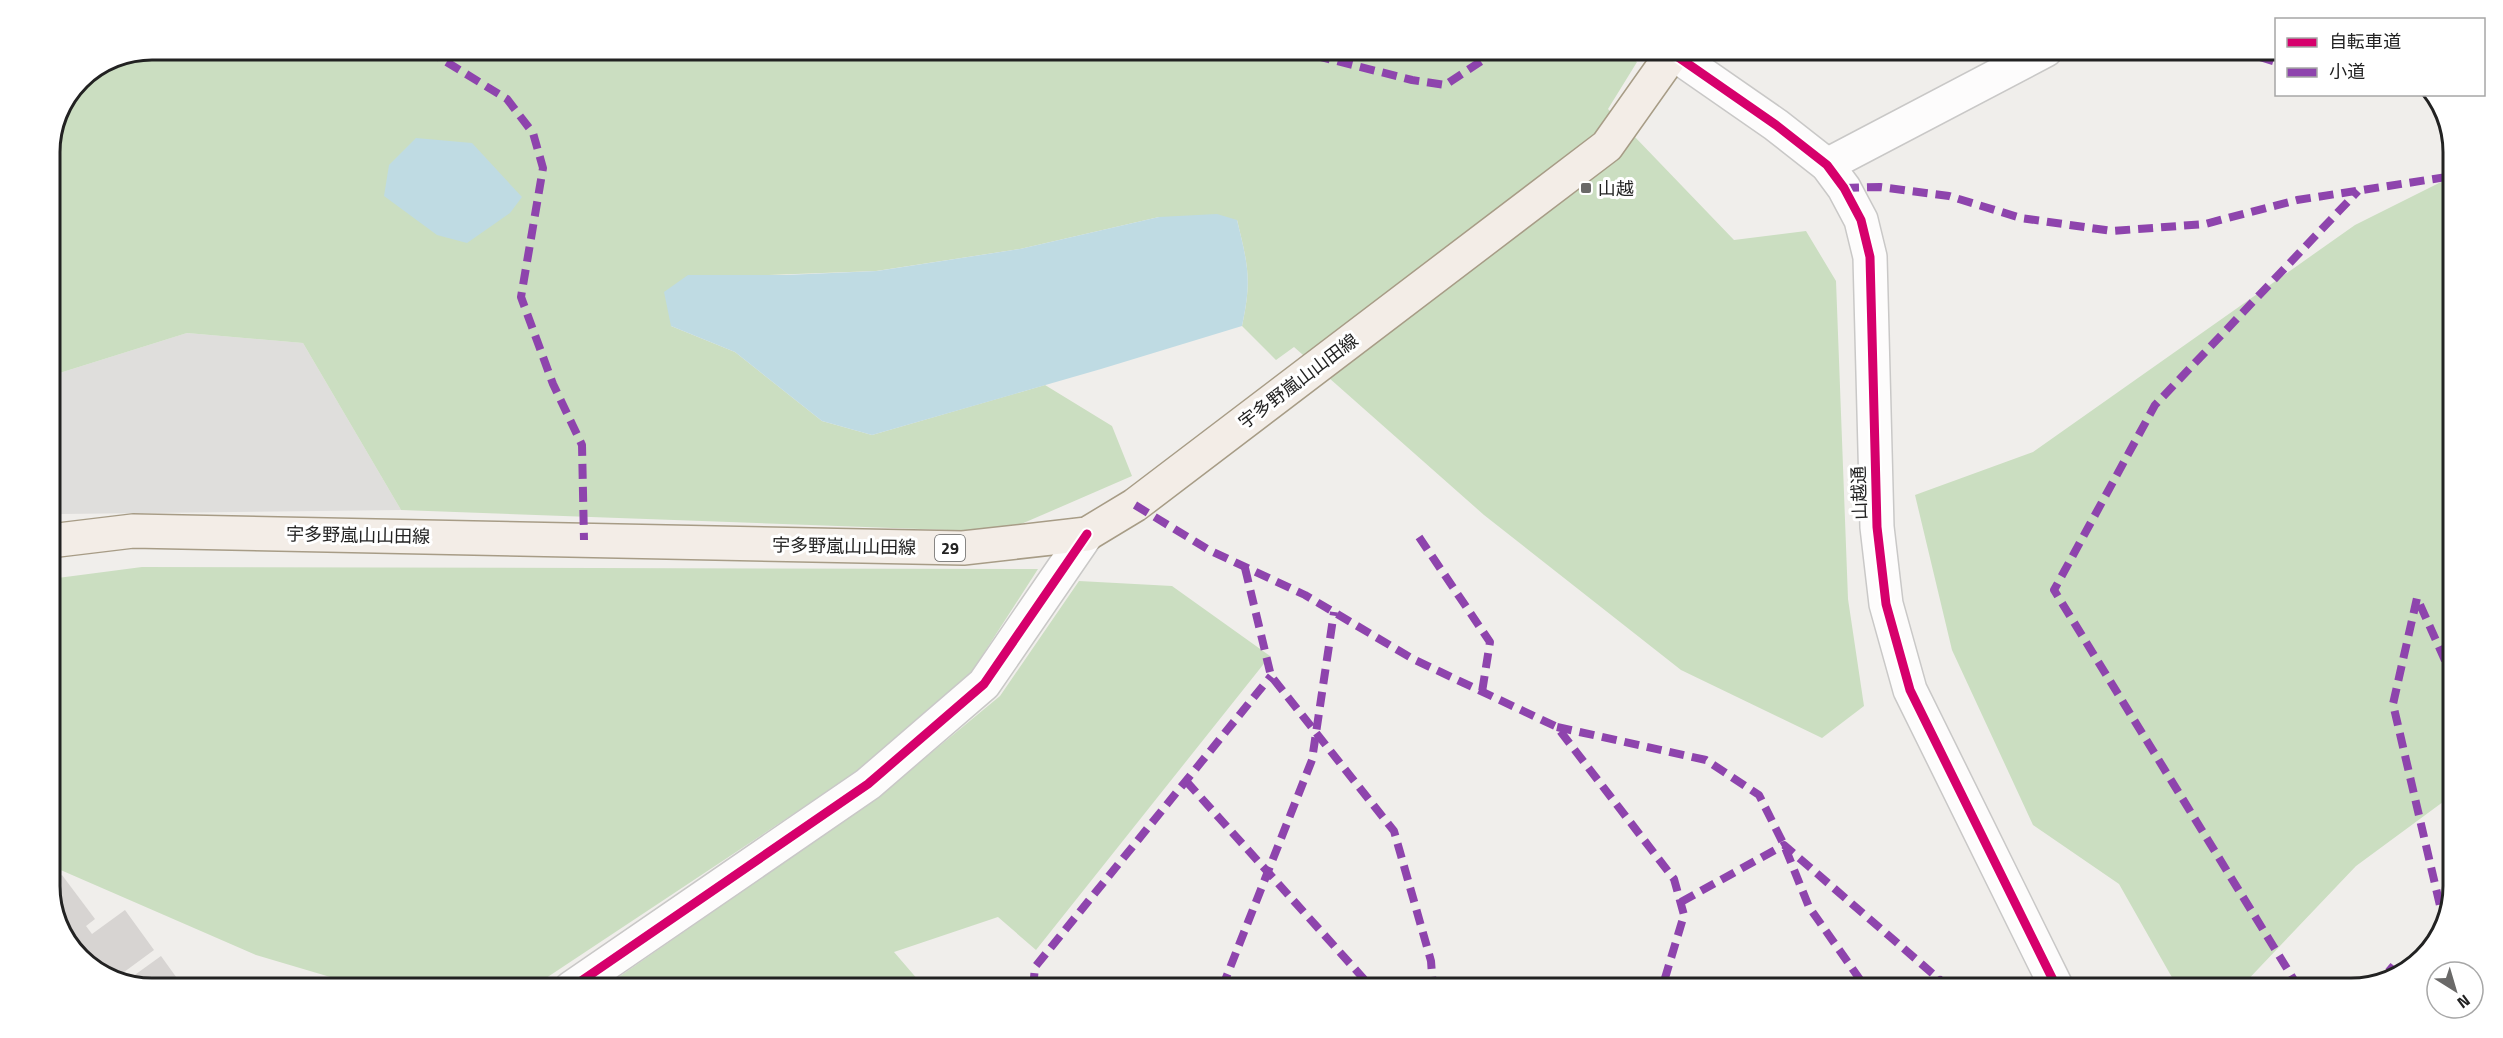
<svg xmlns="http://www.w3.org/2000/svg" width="2503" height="1038" viewBox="0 0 2503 1038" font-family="'Titillium Web','Noto Sans JP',sans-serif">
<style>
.residential{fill:#dfdedc}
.forest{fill:#cbdec1}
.water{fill:#bfdbe3}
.building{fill:#d7d4d2}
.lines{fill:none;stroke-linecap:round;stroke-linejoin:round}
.minor-casing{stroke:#c9c8c7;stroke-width:36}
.tertiary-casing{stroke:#c9c8c7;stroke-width:36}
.primary-casing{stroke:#a79c86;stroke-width:36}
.minor{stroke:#fdfcfc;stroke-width:33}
.tertiary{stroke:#fdfcfc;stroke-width:33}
.primary{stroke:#f3ede7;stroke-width:33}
.quiet{stroke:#8e44ad;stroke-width:8;stroke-dasharray:15 8;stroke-linecap:butt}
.cycleway-casing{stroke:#fff;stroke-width:13}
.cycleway{stroke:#d6006c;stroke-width:9}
.poi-dot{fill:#6a6968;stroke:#fff;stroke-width:2}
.labels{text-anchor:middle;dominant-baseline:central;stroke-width:6;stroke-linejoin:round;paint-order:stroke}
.shield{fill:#fff;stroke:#646464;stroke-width:1.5}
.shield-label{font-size:16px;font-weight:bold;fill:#222}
.poi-label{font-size:18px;fill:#222;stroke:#fff;text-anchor:start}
.street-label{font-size:18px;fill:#222;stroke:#fff}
.rim{fill:none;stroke:#222;stroke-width:3}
</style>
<rect width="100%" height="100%" fill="#f0eeeb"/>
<polygon class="residential" points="187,333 303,343 401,510 62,514 50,517 50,376"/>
<g class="forest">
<path d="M152 50H1622L1637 62 1608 109 1734 240 1806 231 1836 281 1848 599 1864 706 1822 738 1681 670 1484 515 1294 347 1276 360 1242 326C1252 280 1248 265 1237 220L1159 217 1020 249 876 271 744 276 671 326 735 352 822 421 872 435 1045 385 1112 426 1132 476 1003 532 401 510 303 343 187 333 50 376V145L80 79 113 57Z"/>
<polygon points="2453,176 2447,799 2356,866 2240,988 2178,988 2119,884 2033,825 1952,650 1915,495 2033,452 2355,225"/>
<polygon points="142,567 1038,569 971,673 855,773 531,988 360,988 337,979 256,955 56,868 50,870 50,579"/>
<polygon points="1079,581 1172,586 1270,656 1036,950 998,917 894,952 925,988 603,988 879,796 1000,696"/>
</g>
<g class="water">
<polygon points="416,138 472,143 522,197 510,213 467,243 437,235 384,196 389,165"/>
<path d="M1217 214 1237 220C1248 265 1252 280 1242 326L1101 369 872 435 822 421 735 352 671 326 664 292 688 275H786L877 271 1020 249 1159 217Z"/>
</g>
<polygon class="building" points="62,875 95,919 86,926 92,934 125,910 154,950 120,975 125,982 161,956 184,988 152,988 113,981 73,950 50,893 50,884"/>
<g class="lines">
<defs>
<g id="minor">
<polyline points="1827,165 2046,50"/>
<polyline points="571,988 868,784 984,684 1087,534"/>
</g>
<polyline id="tertiary" points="1668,50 1776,125 1827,165 1844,188 1861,220 1870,257 1877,527 1886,604 1910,690 2057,988"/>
<polyline id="primary" points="50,541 133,531 963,548 1087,534 1135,505 1607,146 1675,50"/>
</defs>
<use href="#minor" class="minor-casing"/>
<use href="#tertiary" class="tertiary-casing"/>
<use href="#primary" class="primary-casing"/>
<use href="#minor" class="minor"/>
<use href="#tertiary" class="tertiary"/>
<use href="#primary" class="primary"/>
<g class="quiet">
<polyline points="427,50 507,99 533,133 543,168 521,297 553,384 582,445 584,540"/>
<polyline points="1293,50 1412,80 1445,85 1483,60 1491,50"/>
<polyline points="2237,50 2276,62"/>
<polyline points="1844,188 1880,187 1949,196 2021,218 2112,231 2205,224 2297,200 2453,176"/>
<polyline points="1135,505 1209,550 1305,595 1413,659 1557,727 1674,879 1684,915 1662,988"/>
<polyline points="1419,537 1490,642 1482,692"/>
<polyline points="1245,568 1271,676 1394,831 1431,961 1433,988"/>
<polyline points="1557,727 1706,760 1759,795 1784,845 1809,907 1866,988"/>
<polyline points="1186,781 1372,988"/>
<polyline points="1681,902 1784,845 1940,980"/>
<polyline points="2445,927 2393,704 2417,598 2448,667"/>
<polyline points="2388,966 2398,974"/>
<polyline points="1033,988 1035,967 1271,676"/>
<polyline points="1222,988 1312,760 1334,612"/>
<polyline points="1933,988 1940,980 1945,988"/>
<polyline points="2299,988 2054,590 2155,405 2358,191"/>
</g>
<defs>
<g id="cycleway">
<polyline points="1668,50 1776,125 1827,165 1844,188 1861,220 1870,257 1877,527 1886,604 1910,690 2057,988"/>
<polyline points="571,988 868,784 984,684 1087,534"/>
</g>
</defs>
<use href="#cycleway" class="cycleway-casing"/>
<use href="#cycleway" class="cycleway"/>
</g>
<rect class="poi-dot" x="1580" y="182" width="12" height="12" rx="3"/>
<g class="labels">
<rect class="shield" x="935" y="535" width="30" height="26" rx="4.5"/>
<g class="shield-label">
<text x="950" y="548">29</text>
</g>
<g class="poi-label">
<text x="1598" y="188">山越</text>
</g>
<g class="street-label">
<text transform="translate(1298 381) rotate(-37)">宇多野嵐山山田線</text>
<text transform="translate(1859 493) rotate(-92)">山越通</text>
<text transform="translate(358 535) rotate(1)">宇多野嵐山山田線</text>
<text transform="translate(844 546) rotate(1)">宇多野嵐山山田線</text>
</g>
</g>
<path d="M0 0H2503V1038H0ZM152 60H2351A92 92 0 0 1 2443 152V886A92 92 0 0 1 2351 978H152A92 92 0 0 1 60 886V152A92 92 0 0 1 152 60Z" fill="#fff" fill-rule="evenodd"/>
<path class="rim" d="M152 60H2351A92 92 0 0 1 2443 152V886A92 92 0 0 1 2351 978H152A92 92 0 0 1 60 886V152A92 92 0 0 1 152 60Z"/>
<rect x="2275" y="18" width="210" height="78" fill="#ffffff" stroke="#a7a7a7" stroke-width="1.5"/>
<rect x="2287" y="38" width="30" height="9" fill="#d6006c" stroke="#a7a7a7" stroke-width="1.5"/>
<text x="2329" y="48" font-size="18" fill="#222222">自転車道</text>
<rect x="2287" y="68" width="30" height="9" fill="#8e44ad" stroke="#a7a7a7" stroke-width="1.5"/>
<text x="2329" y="78" font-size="18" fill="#222222">小道</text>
<g transform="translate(2455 990) rotate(143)"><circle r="28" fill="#ffffff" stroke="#a7a7a7" stroke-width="1.5"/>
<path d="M0-4.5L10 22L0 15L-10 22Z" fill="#6a6968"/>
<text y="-9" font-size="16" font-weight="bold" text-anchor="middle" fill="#222222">N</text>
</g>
</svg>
